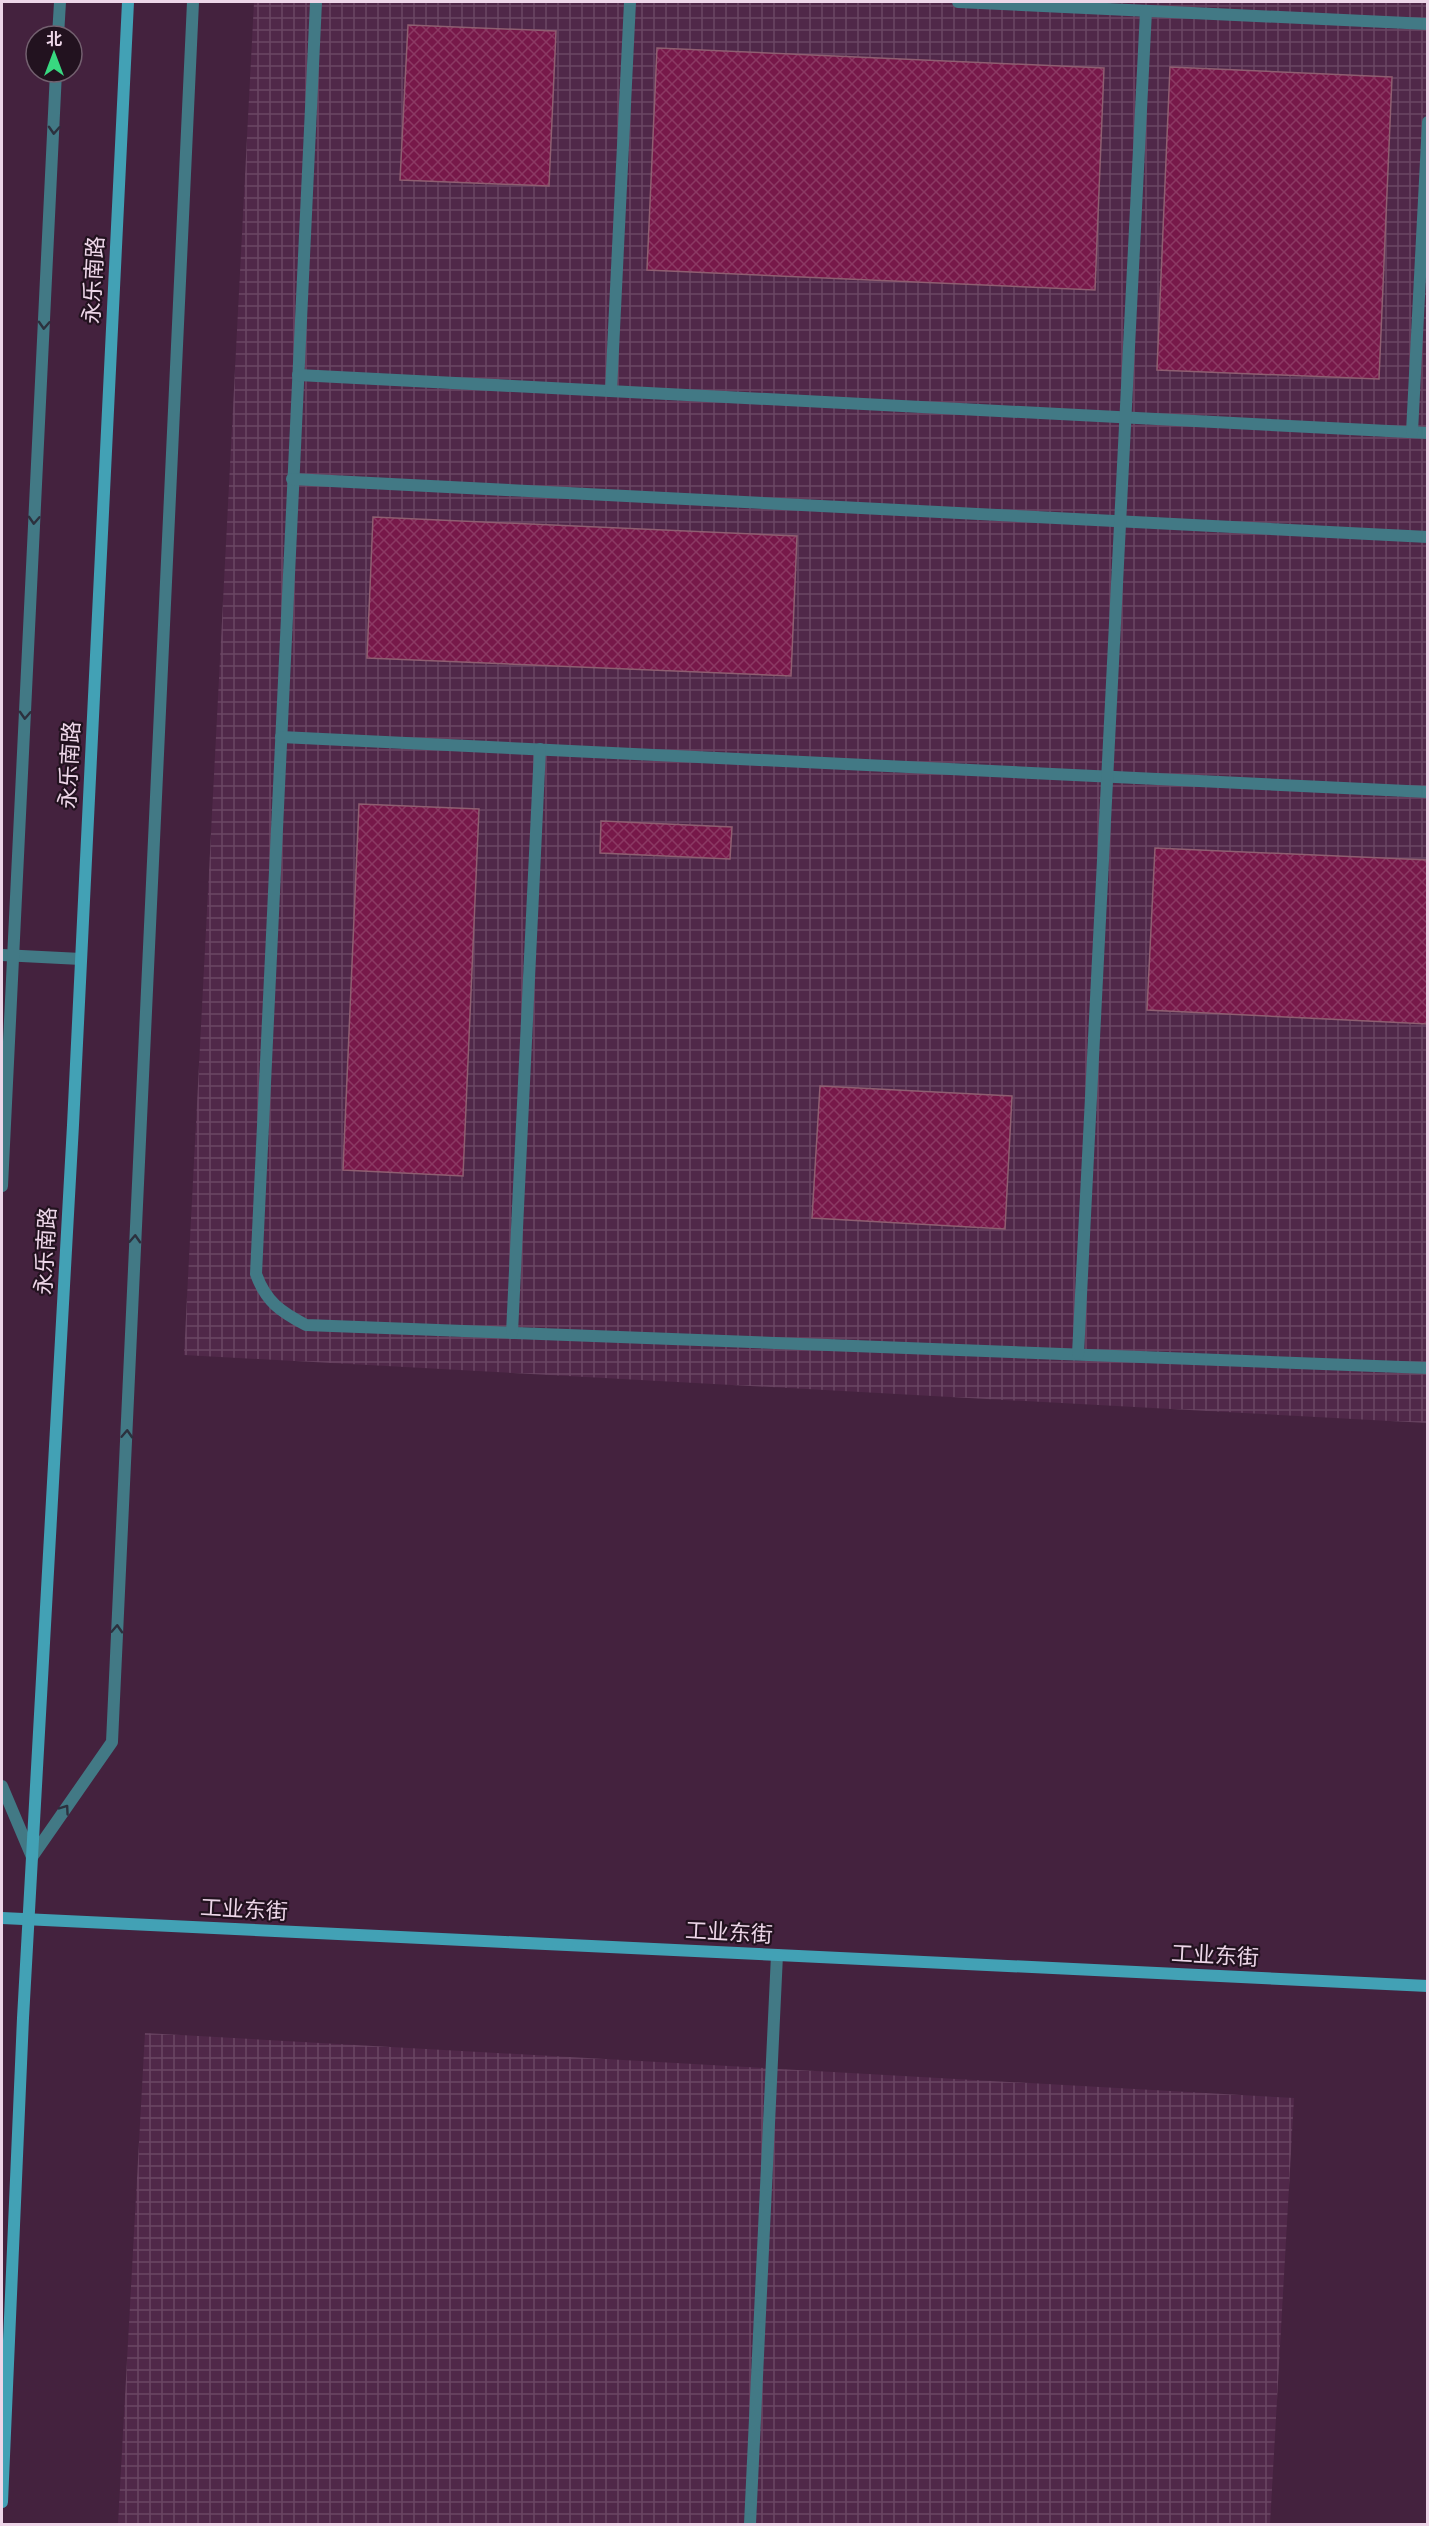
<svg xmlns="http://www.w3.org/2000/svg" width="1429" height="2526" viewBox="0 0 1429 2526" font-family="Jost,'Noto Sans SC',sans-serif">
<style>
.industrial{fill:url(#industrial-grid)}
.building{fill:url(#building-cross-hatch);stroke:#8e5e71;stroke-width:1.5}
.lines{fill:none;stroke-linecap:round;stroke-linejoin:round}
.lane{stroke:#427985;stroke-width:12}
.street{stroke:#427985;stroke-width:12}
.secondary{stroke:#42a1b5;stroke-width:12}
.oneway{stroke:#2c313e}
.labels{text-anchor:middle;dominant-baseline:central;stroke-width:4.5;stroke-linejoin:round;paint-order:stroke}
.street-label{font-size:22px;fill:#edd6e8;stroke:#22121f}
</style>
<defs>
<pattern id="industrial-grid" width="8" height="8" patternUnits="userSpaceOnUse" patternTransform="scale(1.5)"><rect width="8" height="8" fill="#502849"/><path d="M0 4h8M4 0v8" fill="none" stroke="#6a4663"/></pattern>
<pattern id="building-cross-hatch" width="8" height="8" patternUnits="userSpaceOnUse" patternTransform="scale(1.5)"><rect width="8" height="8" fill="#771849"/><path d="M0 0l8 8M0 8l8-8" fill="none" stroke="#8b3963"/></pattern>
</defs>
<rect width="100%" height="100%" fill="#44223e"/>
<g class="industrial">
<polygon points="254,2 1427,2 1427,1423 184,1355"/>
<polygon points="145,2033 1294,2098 1270,2524 118,2524"/>
</g>
<g class="building">
<polygon points="408,25 556,31 549,186 400,180"/>
<polygon points="657,48 1104,68 1095,290 647,270"/>
<polygon points="1170,67 1392,77 1379,379 1157,370"/>
<polygon points="373,517 797,536 791,676 367,658"/>
<polygon points="359,804 479,809 463,1176 343,1170"/>
<polygon points="601,821 732,827 730,859 600,853"/>
<polygon points="1155,848 1428,860 1428,1024 1147,1010"/>
<polygon points="820,1086 1012,1096 1005,1229 812,1218"/>
</g>
<g class="lines">
<g class="lane">
<path d="M316 2 256 1274C266 1302 281 1312 306 1325L1428 1368"/>
<polyline points="958,2 1428,24"/>
<polyline points="298,375 1428,433"/>
<polyline points="611,391 630,2"/>
<polyline points="1412,432 1428,122"/>
<polyline points="292,479 1428,537"/>
<polyline points="281,737 1428,792"/>
<polyline points="2,955 81,959"/>
<polyline points="512,1333 540,749"/>
<polyline points="1078,1354 1146,11"/>
<polyline points="750,2524 777,1955"/>
</g>
<g class="street">
<polyline points="58,36 60,2"/>
<polyline points="2,1186 56,72"/>
<polyline points="2,1786 32,1857"/>
<polyline points="32,1857 112,1742 193,2"/>
</g>
<g class="secondary">
<polyline points="2,1918 1428,1986"/>
<polyline points="2,2502 23,2018 73,1125 128,2"/>
</g>
</g>
<defs><path id="oneway-chevron" d="M-2-3.5L2.5 0L-2 3.5" fill="none" stroke-width="1.6" stroke-linecap="round" stroke-linejoin="round" transform="scale(1.5)"/></defs>
<g class="oneway">
<use href="#oneway-chevron" transform="translate(54 130) rotate(93)"/>
<use href="#oneway-chevron" transform="translate(44 325) rotate(93)"/>
<use href="#oneway-chevron" transform="translate(34 520) rotate(93)"/>
<use href="#oneway-chevron" transform="translate(25 715) rotate(93)"/>
<use href="#oneway-chevron" transform="translate(135 1239) rotate(-87)"/>
<use href="#oneway-chevron" transform="translate(127 1434) rotate(-87)"/>
<use href="#oneway-chevron" transform="translate(117 1629) rotate(-87)"/>
<use href="#oneway-chevron" transform="translate(65 1809) rotate(-55)"/>
</g>
<g class="labels">
<g class="street-label">
<text transform="translate(93 280) rotate(-87)">永乐南路</text>
<text transform="translate(69 765) rotate(-87)">永乐南路</text>
<text transform="translate(45 1251) rotate(-87)">永乐南路</text>
<text transform="translate(244 1909) rotate(3)">工业东街</text>
<text transform="translate(729 1932) rotate(3)">工业东街</text>
<text transform="translate(1215 1955) rotate(3)">工业东街</text>
</g>
</g>
<rect width="1429" height="2526" fill="none" stroke="#edd6e8" stroke-width="6"/>
<g transform="translate(54 54)"><circle r="28" fill="#22121f" stroke="#73606f" stroke-width="1.5"/>
<path d="M0-4.5L10 22L0 15L-10 22Z" fill="#38d880"/>
<text y="-9" font-size="16" font-weight="bold" text-anchor="middle" fill="#edd6e8">北</text>
</g>
</svg>
